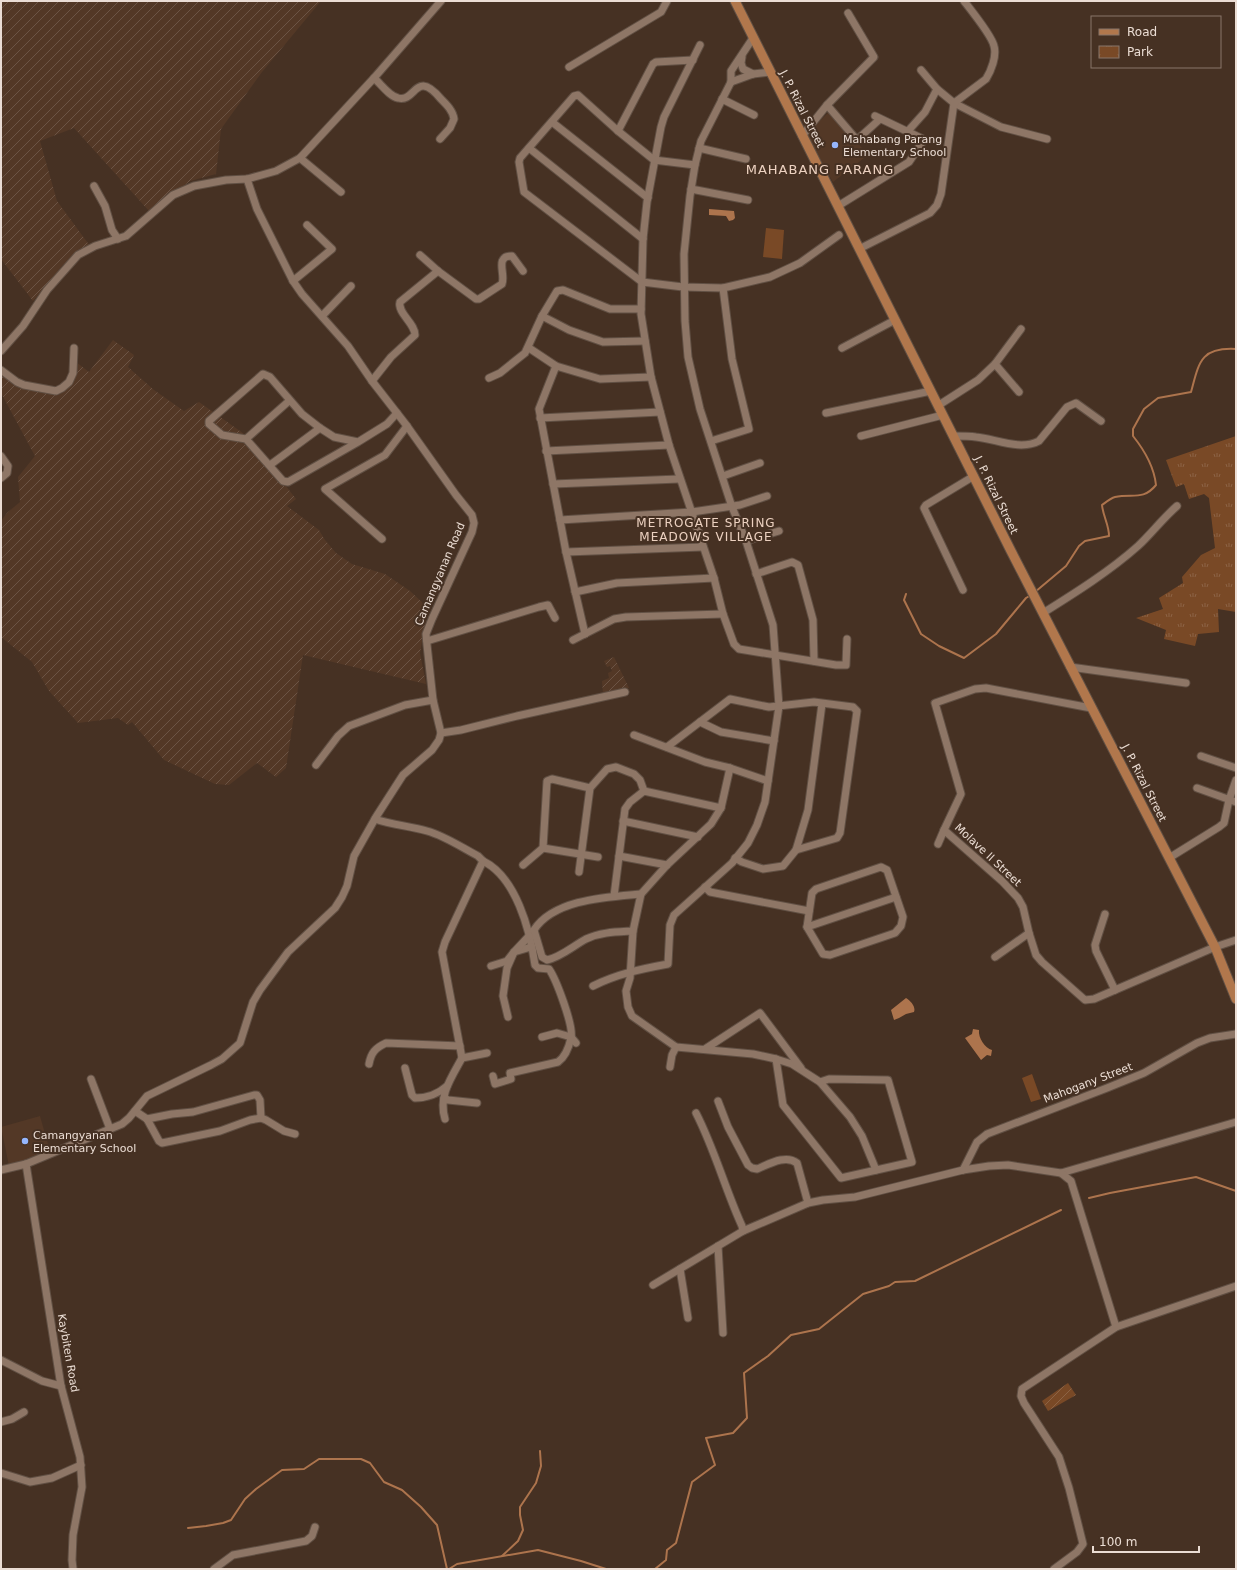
<svg xmlns="http://www.w3.org/2000/svg" width="1237" height="1570" viewBox="0 0 1237 1570" font-family="'DejaVu Sans',sans-serif">
<style>
.built{fill:#533826}
.industrial{fill:url(#industrial-furrows)}
.grass{fill:#794926}
.park{fill:url(#park-tufts)}
.garden{fill:url(#garden-furrows)}
.water{fill:#ad744d}
.lines{fill:none;stroke-linecap:round;stroke-linejoin:round}
.stream{stroke:#ad744d;stroke-width:2}
.minor-casing{stroke:#615044;stroke-width:9}
.major-casing{stroke:#615044;stroke-width:11}
.minor{stroke:#8e7666;stroke-width:7}
.major{stroke:#b1774c;stroke-width:9}
.poi-dot{fill:#95b6fd;stroke:#463123;stroke-width:1.5}
.labels{text-anchor:middle;dominant-baseline:central;stroke-width:4;stroke-linejoin:round;paint-order:stroke}
.street-label{font-size:11px;fill:#ebddd4;stroke:#463123}
.poi-label{font-size:11px;fill:#ebddd4;stroke:#463123;text-anchor:start}
.neighbourhood-label{font-size:12px;letter-spacing:1px;fill:#ecd1c0;stroke:#463123}
.quarter-label{font-size:13px;letter-spacing:1px;fill:#ecd1c0;stroke:#463123}
</style>
<defs>
<pattern id="industrial-furrows" width="10" height="10" patternUnits="userSpaceOnUse"><rect width="10" height="10" fill="#533826"/><path d="M-1 1l2-2M0 10L10 0M9 11l2-2" fill="none" stroke="#6c5445"/></pattern>
<pattern id="park-tufts" width="24" height="20" patternUnits="userSpaceOnUse"><rect width="24" height="20" fill="#794926"/><path d="M3 7l-1-3M5 7V3M7 7l1-3M15 17l-1-3M17 17v-4M19 17l1-3" fill="none" stroke="#8c6345"/></pattern>
<pattern id="garden-furrows" width="10" height="10" patternUnits="userSpaceOnUse"><rect width="10" height="10" fill="#794926"/><path d="M-1 1l2-2M0 10L10 0M9 11l2-2" fill="none" stroke="#8c6345"/></pattern>
</defs>
<rect width="100%" height="100%" fill="#463123"/>
<g class="built">
<polygon points="830,111 868,155 833,182 805,135"/>
<polygon points="40,1116 50,1151 9,1166 1,1127"/>
</g>
<g class="industrial">
<polygon points="1,1 321,1 262,72 221,129 216,174 190,181 149,211 74,128 40,141 57,201 90,246 63,265 33,301 1,259"/>
<polygon points="113,340 134,355 128,367 154,390 184,411 199,402 247,436 296,499 287,506 319,530 325,540 336,553 352,564 385,574 410,591 425,605 426,618 420,653 426,684 303,655 286,768 276,777 257,763 229,785 215,784 164,760 132,722 128,725 118,718 78,723 49,691 32,662 1,637 1,521 7,513 20,502 18,477 35,456 1,393 1,374 19,387 52,394 72,384 76,362 89,372"/>
<polygon points="614,657 629,688 603,694 602,681 609,678 608,673 612,671 610,666 607,667 604,661"/>
</g>
<g class="grass">
<polygon points="766,228 784,230 782,259 763,257"/>
<polygon points="1032,1074 1041,1099 1031,1102 1022,1078"/>
</g>
<polygon class="park" points="1236,436 1236,612 1218,609 1219,632 1198,634 1195,646 1164,639 1166,630 1136,618 1163,609 1159,598 1183,583 1182,577 1201,555 1215,548 1209,498 1204,494 1189,499 1184,484 1176,487 1166,460"/>
<polygon class="garden" points="1068,1383 1076,1395 1048,1411 1042,1401"/>
<g class="water">
<polygon points="709,209 734,211 735,218 733,220 729,221 726,216 709,215"/>
<path d="M906 998C911 1001 916 1007 914 1012L906 1014 899 1018 894 1020 891 1010Z"/>
<path d="M973 1029 979 1030C978 1038 985 1048 992 1050L991 1056 987 1055 981 1060 965 1038 972 1034Z"/>
</g>
<g class="lines">
<g class="stream">
<path d="M1035 592 1066 566 1079 546 1085 541 1109 536C1109 525 1103 516 1102 505 1106 502 1111 498 1115 497 1132 493 1143 501 1156 485 1154 466 1145 451 1133 436V429L1144 409 1158 398 1191 392C1199 363 1200 347 1236 349"/>
<polyline points="906,594 904,600 921,634 939,646 964,658 996,634 1026,598 1031,595"/>
<polyline points="1089,1198 1110,1193 1196,1177 1236,1191"/>
<polyline points="188,1528 206,1526 223,1523 231,1520 245,1499 256,1489 282,1470 304,1469 319,1459 361,1459 370,1463 384,1482 402,1490 421,1507 437,1525 447,1569"/>
<polyline points="502,1556 518,1541 523,1530 520,1515 520,1507 536,1483 541,1466 540,1451"/>
<polyline points="449,1569 457,1564 538,1550 581,1561 606,1569"/>
<polyline points="655,1569 666,1560 667,1550 676,1543 692,1482 715,1465 706,1438 733,1433 747,1418 744,1373 768,1356 791,1335 819,1329 863,1294 889,1286 895,1282 915,1281 1061,1210"/>
</g>
<defs>
<g id="minor">
<polyline points="700,45 664,117 661,127 647,202 643,239 641,314 651,377 669,445 714,578 723,614 734,644 739,649 836,665 846,665 847,639"/>
<polyline points="742,57 741,63 743,69 753,74"/>
<polyline points="569,67 661,12 667,1"/>
<polyline points="921,70 937,89 954,103 1001,127 1047,139"/>
<path d="M374 78C381 84 389 96 398 98 416 103 415 68 441 99 447 105 453 111 454 119L450 128 440 139"/>
<polyline points="731,82 753,74 770,72"/>
<polyline points="722,99 754,115"/>
<polyline points="827,105 874,57 848,13"/>
<polyline points="552,122 648,198"/>
<polyline points="618,131 653,64 656,62 693,60"/>
<polyline points="908,131 925,112 937,89"/>
<polyline points="802,136 827,105 856,139 859,138 880,119"/>
<polyline points="529,148 643,239"/>
<polyline points="699,148 746,159"/>
<polyline points="300,158 341,192"/>
<polyline points="695,165 654,160 618,131 578,95 574,96 520,158 519,162 524,192 642,282 683,287 723,288 770,277 800,263 839,235"/>
<polyline points="94,186 105,206 112,230 118,239"/>
<polyline points="691,189 748,200"/>
<polyline points="838,206 909,162 923,141 923,139 875,116"/>
<path d="M859 249 930 213 937 205 941 194 954 103 986 79C991 71 997 56 994 46 992 36 971 10 964 1"/>
<path d="M420 255 438 271 476 299H479L502 284C506 274 494 256 512 256L523 271"/>
<polyline points="293,281 332,249 307,225"/>
<polyline points="322,316 351,286"/>
<polyline points="542,316 569,330 603,342 645,341"/>
<polyline points="529,348 556,366 600,379 651,377"/>
<polyline points="842,348 895,320"/>
<polyline points="1,351 23,326 47,290 78,255 95,246 126,236 173,195 194,186 226,180 247,179 276,171 300,158 374,78 441,1"/>
<polyline points="995,364 1021,329"/>
<polyline points="556,366 539,409 566,552 585,634"/>
<polyline points="1,370 17,382 24,385 56,391 62,388 69,382 73,373 74,348"/>
<polyline points="489,378 500,373 525,353 542,316 557,291 563,290 610,309 641,309"/>
<path d="M372 381 391 357 415 335C415 323 397 313 400 302L438 271"/>
<polyline points="939,405 978,380 995,364 1019,392"/>
<polyline points="826,413 931,391"/>
<polyline points="540,418 660,412"/>
<polyline points="861,436 943,415"/>
<path d="M954 436C961 436 969 436 976 437 996 439 1020 451 1039 441L1067 407 1076 403 1101 421"/>
<polyline points="246,439 289,401"/>
<polyline points="711,441 749,429 732,359 723,288"/>
<polyline points="358,442 288,482 283,481 246,439 222,435 209,424 209,421 263,374 270,377 302,414 320,428 334,437 358,442 387,424 397,413"/>
<polyline points="546,451 669,445"/>
<polyline points="1,456 8,466 7,473 1,478"/>
<polyline points="270,465 320,428"/>
<polyline points="723,476 760,463"/>
<polyline points="553,484 679,479"/>
<polyline points="560,520 692,512 740,505 767,496"/>
<polyline points="382,539 325,489 385,455 407,426"/>
<polyline points="746,541 779,531"/>
<polyline points="566,552 703,547"/>
<polyline points="756,574 792,562 798,565 813,620 814,661"/>
<polyline points="963,590 924,508 926,505 974,476"/>
<polyline points="575,592 617,583 714,578"/>
<path d="M1043 613C1075 593 1110 571 1138 546 1152 533 1163 518 1177 506"/>
<polyline points="573,640 614,619 626,617 723,614"/>
<polyline points="427,641 539,607 548,605 555,618"/>
<polyline points="1070,667 1186,683"/>
<polyline points="1091,708 986,688 975,689 935,703 961,794 944,830 1002,881 1018,898 1023,907 1029,933 1036,955 1042,962 1085,1000 1094,999 1215,947 1236,940"/>
<polyline points="700,722 721,732 774,741"/>
<polyline points="441,733 461,730 517,716 625,692"/>
<polyline points="634,735 705,762 730,768 768,781"/>
<polyline points="667,747 730,699 769,707 814,702 853,707 857,711 840,833 837,838 796,850"/>
<polyline points="1201,756 1236,768"/>
<polyline points="316,765 338,736 349,726 405,705 433,700"/>
<polyline points="730,768 721,808 711,824 667,865 641,894 633,931 630,978 626,991 628,1007 632,1016 676,1047 753,1054 776,1059 792,1064 820,1082 850,1117 862,1136 876,1170"/>
<polyline points="1197,788 1236,802"/>
<path d="M375 819C392 825 410 826 427 831 445 836 461 847 478 856L483 861 445 942 442 952 462 1058"/>
<polyline points="623,821 698,837"/>
<polyline points="938,844 944,830"/>
<polyline points="543,848 598,857"/>
<polyline points="619,856 667,865"/>
<polyline points="735,858 742,862 763,869 783,866 796,850 808,810 822,704"/>
<polyline points="1169,858 1219,827 1224,823 1229,800 1236,780"/>
<path d="M483 861C516 877 530 930 535 965L538 968 549 969C556 979 574 1026 571 1038 569 1047 565 1057 558 1062L510 1073 511 1079 495 1084 493 1076"/>
<polyline points="523,865 543,848 547,781 552,779 590,788"/>
<polygon points="881,867 887,870 903,917 901,926 895,933 830,955 823,954 807,927 812,893 816,889"/>
<polyline points="579,872 590,788 607,769 616,767 634,774 640,780 644,791"/>
<polyline points="705,887 710,892 809,911"/>
<polyline points="614,896 625,809 630,802 644,791 721,808"/>
<polyline points="1105,914 1095,945 1096,951 1115,990"/>
<polyline points="807,927 896,897"/>
<path d="M633 931C617 932 601 932 586 939 573 946 561 957 547 960L542 957 534 930C554 899 608 897 641 894"/>
<polyline points="995,957 1029,933"/>
<polyline points="491,966 507,961 514,952 531,947"/>
<path d="M593 986C617 974 641 969 668 964L670 925 674 915 732 863 748 843 757 825 765 802 779 706 773 625 746 541 732 507 700 409 688 357 685 321 684 254 690 196 695 165 701 141 731 82V71L753 38"/>
<polyline points="508,1017 503,996 507,968 514,952 529,936"/>
<polyline points="542,1037 557,1033 571,1037 576,1043"/>
<polyline points="705,1049 760,1013 801,1068"/>
<polyline points="776,1059 783,1105 841,1178 912,1162 888,1080 829,1079 820,1082"/>
<path d="M369 1064C371 1053 375 1048 386 1043L460 1046"/>
<polyline points="670,1067 672,1055 676,1047"/>
<path d="M405 1068 412 1095 415 1098C427 1098 438 1094 447 1086"/>
<polyline points="91,1079 110,1129"/>
<polyline points="444,1098 448,1100 477,1103"/>
<path d="M718 1101 728 1127 748 1165 752 1168 757 1169C769 1164 786 1154 797 1163L808 1203"/>
<polyline points="135,1111 147,1119 159,1141 162,1143 220,1131 250,1120 261,1118 266,1120 284,1131 295,1134"/>
<path d="M696 1113C715 1150 725 1189 742 1226L743 1231"/>
<polyline points="147,1119 172,1114 193,1112 254,1095 257,1095 260,1100 261,1118"/>
<path d="M445 1119C438 1096 451 1078 462 1058L487 1053"/>
<polyline points="26,1164 61,1386 80,1457 82,1487 73,1535 72,1560 73,1569"/>
<polyline points="1,1170 26,1164 122,1124 129,1118 147,1096 211,1065 222,1059 240,1043 253,1002 260,990 288,952 335,908 342,897 347,886 354,856 376,817 403,775 432,750 439,740 441,733 433,700 427,645 426,634 432,619 472,532 474,523 472,515 456,495 407,426 372,381 348,346 302,294 293,281 257,209 247,179"/>
<polyline points="963,1170 977,1142 987,1134 1107,1088 1144,1073 1197,1043 1210,1038 1236,1034"/>
<polyline points="1061,1173 1236,1122"/>
<polyline points="718,1246 723,1333"/>
<polyline points="680,1269 688,1318"/>
<polyline points="653,1285 743,1231 808,1203 823,1200 855,1197 963,1170 989,1166 1008,1165 1061,1173 1071,1181 1116,1327"/>
<polyline points="1,1360 42,1381 61,1386"/>
<polyline points="1,1422 12,1419 24,1412"/>
<polyline points="1,1473 30,1482 52,1478 81,1465"/>
<polyline points="214,1569 233,1555 306,1541 312,1536 315,1527"/>
<polyline points="1054,1569 1077,1552 1083,1544 1069,1488 1059,1457 1024,1403 1021,1396 1022,1389 1116,1327 1236,1286"/>
</g>
<polyline id="major" points="735,1 1011,551 1215,947 1236,999"/>
</defs>
<use href="#minor" class="minor-casing"/>
<use href="#major" class="major-casing"/>
<use href="#minor" class="minor"/>
<use href="#major" class="major"/>
</g>
<g class="poi-dot">
<circle cx="835" cy="145" r="4"/>
<circle cx="25" cy="1141" r="4"/>
</g>
<g class="labels">
<g class="street-label">
<text transform="translate(802 109) rotate(63)">J. P. Rizal Street</text>
<text transform="translate(996 495) rotate(64)">J. P. Rizal Street</text>
<text transform="translate(440 574) rotate(-67)">Camangyanan Road</text>
<text transform="translate(1144 783) rotate(63)">J. P. Rizal Street</text>
<text transform="translate(988 855) rotate(43)">Molave II Street</text>
<text transform="translate(1088 1083) rotate(-21)">Mahogany Street</text>
<text transform="translate(68 1353) rotate(80)">Kaybiten Road</text>
</g>
<g class="poi-label">
<text x="843" y="139">Mahabang Parang<tspan x="843" dy="13">Elementary School</tspan></text>
<text x="33" y="1135">Camangyanan<tspan x="33" dy="13">Elementary School</tspan></text>
</g>
<g class="neighbourhood-label">
<text x="706" y="523">METROGATE SPRING<tspan x="706" dy="14">MEADOWS VILLAGE</tspan></text>
</g>
<g class="quarter-label">
<text x="820" y="169">MAHABANG PARANG</text>
</g>
</g>
<rect width="1237" height="1570" fill="none" stroke="#ebddd4" stroke-width="4"/>
<rect x="1091" y="16" width="130" height="52" fill="#463123" stroke="#88766a"/>
<rect x="1099" y="29" width="20" height="6" fill="#b1774c" stroke="#88766a"/>
<text x="1127" y="36" font-size="12" fill="#ebddd4">Road</text>
<rect x="1099" y="46" width="20" height="12" fill="url(#park-tufts)" stroke="#88766a"/>
<text x="1127" y="56" font-size="12" fill="#ebddd4">Park</text>
<path d="M1093 1546v6h106v-6" fill="none" stroke="#ebddd4" stroke-width="2"/>
<text x="1099" y="1546" font-size="12" fill="#ebddd4" stroke="#463123" stroke-width="3" paint-order="stroke">100 m</text>
</svg>
